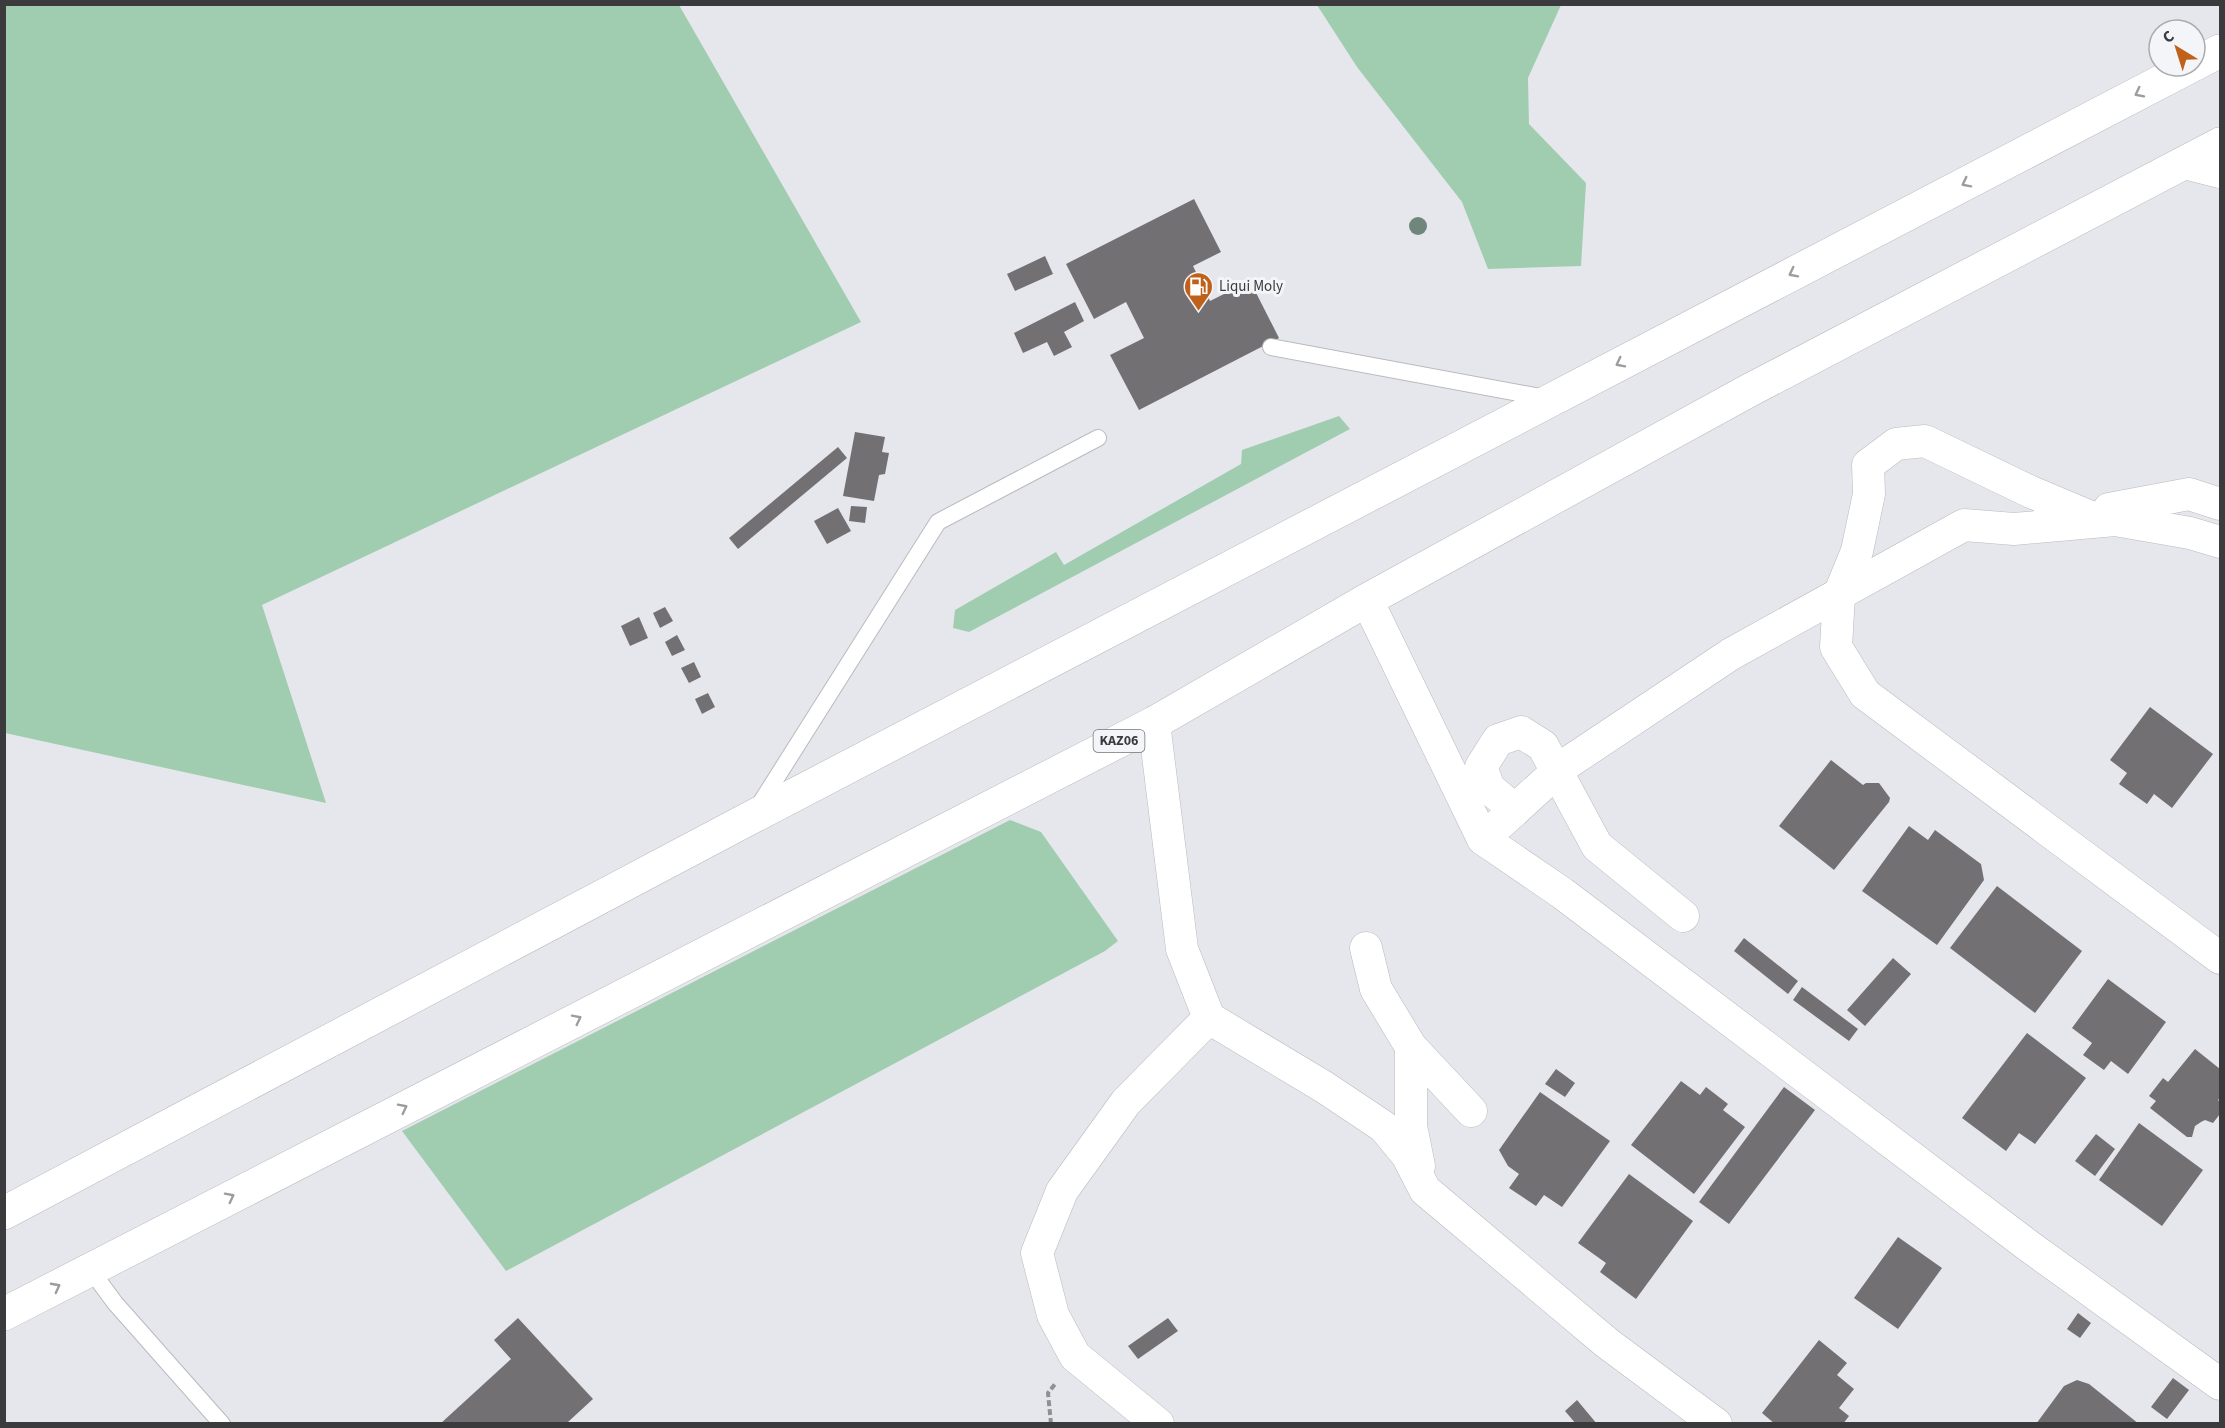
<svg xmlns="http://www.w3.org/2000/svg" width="2225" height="1428" viewBox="0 0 2225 1428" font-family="'Source Sans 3',sans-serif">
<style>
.green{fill:#a0cdb0}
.building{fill:#737073}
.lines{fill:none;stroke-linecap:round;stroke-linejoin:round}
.service-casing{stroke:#b9babe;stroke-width:18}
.minor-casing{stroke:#b9babe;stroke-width:33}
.trunk-casing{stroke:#b9babe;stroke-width:34}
.path{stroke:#8f9093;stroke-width:4;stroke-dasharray:6 3;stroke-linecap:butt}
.service{stroke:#fff;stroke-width:16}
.minor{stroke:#fff;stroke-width:32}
.trunk{stroke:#fff;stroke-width:33}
.tree{fill:#70867d}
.oneway{stroke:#9d9d9e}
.labels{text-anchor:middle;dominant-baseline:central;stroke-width:6;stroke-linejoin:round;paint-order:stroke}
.shield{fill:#f3f5f9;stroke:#727375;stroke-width:1.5}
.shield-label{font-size:14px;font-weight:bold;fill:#3b3b3d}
.poi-label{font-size:15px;fill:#3b3b3d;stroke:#f3f5f9;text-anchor:start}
</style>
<rect width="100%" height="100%" fill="#e6e7ec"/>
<g class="green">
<polygon points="5,4 679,5 861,322 262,605 326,803 5,733"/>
<polygon points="1317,5 1561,5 1528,78 1529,124 1586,183 1581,266 1488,269 1462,202 1357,67"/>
<polygon points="1339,416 1350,429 969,632 953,628 955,610 1056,552 1064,565 1241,464 1242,450"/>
<polygon points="1010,820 1041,832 1118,941 1105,951 506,1271 402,1131"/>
</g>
<g class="building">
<polygon points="1194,199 1221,252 1193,266 1210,301 1250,281 1279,338 1139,410 1110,355 1144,338 1126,302 1094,319 1066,264"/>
<polygon points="1045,256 1053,274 1015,291 1007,274"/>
<polygon points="1075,302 1084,321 1064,332 1072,347 1054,356 1047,342 1023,353 1014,333"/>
<polygon points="855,432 885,437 882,452 889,453 885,474 879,475 874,501 843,496"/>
<polygon points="838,447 847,458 738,549 729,538"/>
<polygon points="851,506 867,507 865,523 849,521"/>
<polygon points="838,508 851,531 827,544 814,521"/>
<polygon points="665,607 673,621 660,628 653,613"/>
<polygon points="639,617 648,638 630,646 621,626"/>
<polygon points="677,635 685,650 672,656 665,642"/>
<polygon points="694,662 701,677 689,683 681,668"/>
<polygon points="708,693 715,707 702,714 695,699"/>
<polygon points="2150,707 2213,754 2172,808 2154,794 2147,804 2119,784 2127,773 2110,760"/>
<polygon points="1831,760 1863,785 1866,783 1879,783 1890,798 1889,802 1834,870 1779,826"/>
<polygon points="1909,826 1928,840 1935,830 1981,864 1984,880 1937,945 1862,891"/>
<polygon points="1997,886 2082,951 2035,1013 1950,948"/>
<polygon points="1744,938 1798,981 1788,994 1734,951"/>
<polygon points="1893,958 1911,974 1865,1026 1847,1010"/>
<polygon points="2108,979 2166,1022 2128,1074 2111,1061 2104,1070 2083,1055 2092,1043 2072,1028"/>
<polygon points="1802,987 1858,1029 1849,1041 1793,1000"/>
<polygon points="2027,1033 2086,1078 2035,1144 2019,1133 2006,1151 1962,1118"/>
<polygon points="2195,1049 2220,1069 2220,1098 2218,1100 2220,1102 2220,1114 2213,1123 2205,1120 2201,1122 2195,1126 2192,1137 2187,1137 2150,1108 2156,1101 2149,1096 2163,1078 2168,1082"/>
<polygon points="1556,1069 1575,1083 1565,1097 1545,1084"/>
<polygon points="1681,1081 1700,1095 1706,1087 1728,1104 1723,1110 1745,1127 1694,1194 1631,1145"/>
<polygon points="1784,1087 1815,1110 1729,1224 1699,1202"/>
<polygon points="1540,1092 1610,1141 1562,1207 1544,1195 1536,1206 1509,1188 1519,1174 1508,1166 1499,1150"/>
<polygon points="2139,1123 2203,1170 2162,1226 2099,1180"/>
<polygon points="2096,1134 2115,1149 2095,1176 2075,1161"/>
<polygon points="1629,1174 1693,1221 1636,1299 1600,1272 1606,1263 1578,1243"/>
<polygon points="1898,1237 1942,1268 1898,1329 1854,1298"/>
<polygon points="2078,1313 2091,1323 2080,1338 2067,1329"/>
<polygon points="518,1318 593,1399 568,1422 569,1424 440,1424 511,1359 494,1340"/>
<polygon points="1168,1318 1178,1331 1138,1359 1128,1346"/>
<polygon points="1819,1340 1847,1363 1837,1375 1854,1389 1839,1408 1849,1416 1843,1424 1775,1424 1762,1413"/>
<polygon points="2173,1378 2189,1390 2167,1419 2151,1407"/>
<polygon points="2077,1380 2089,1384 2139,1424 2036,1424 2064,1386"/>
<polygon points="1577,1400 1597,1424 1576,1424 1565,1411"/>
</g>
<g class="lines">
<defs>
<g id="service">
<polyline points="1271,347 1546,398"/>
<polyline points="758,807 938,522 1098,438"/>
<polyline points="90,1269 115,1303 222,1424"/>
</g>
<g id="minor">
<polyline points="2184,163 2220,172"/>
<polyline points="2220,504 2189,494 2109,509 2100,521 2031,492 1925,441 1896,444 1868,465 1869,494 1857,551 1839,595 1836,647 1865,694 2220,958"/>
<polyline points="1367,600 1483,839 1562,893 2030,1247 2220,1384"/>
<polyline points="1154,723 1182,949 1209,1018 1324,1087 1384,1127 1407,1155 1425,1190 1607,1343 1716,1424"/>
<polyline points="1515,810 1489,788 1481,767 1498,740 1521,732 1543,746 1597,846 1683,916"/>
<polyline points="1483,839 1563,766 1731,654 1964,525 2014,529 2115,520 2190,533 2220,542"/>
<polyline points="1366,948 1376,989 1411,1047 1471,1111"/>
<polyline points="1411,1047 1411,1126 1419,1166"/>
<polyline points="1158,1424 1075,1356 1053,1315 1037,1253 1062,1191 1126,1102 1209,1018"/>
</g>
<g id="trunk">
<polyline points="2195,64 2220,51"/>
<polyline points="4,1213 752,817 2191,66"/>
<polyline points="4,1314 1154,723 1367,600 1748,391 2220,144"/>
</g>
</defs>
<use href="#service" class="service-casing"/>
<use href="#minor" class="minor-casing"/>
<use href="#trunk" class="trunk-casing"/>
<polyline class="path" points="1051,1424 1048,1393 1055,1384"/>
<use href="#service" class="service"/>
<use href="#minor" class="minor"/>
<use href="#trunk" class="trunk"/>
</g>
<circle class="tree" cx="1418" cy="226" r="9"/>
<defs><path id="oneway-chevron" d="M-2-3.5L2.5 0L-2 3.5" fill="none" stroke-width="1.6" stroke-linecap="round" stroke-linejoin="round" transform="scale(1.5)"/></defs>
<g class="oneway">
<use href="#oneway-chevron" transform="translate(2139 93) rotate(153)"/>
<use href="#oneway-chevron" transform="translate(1966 183) rotate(153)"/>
<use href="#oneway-chevron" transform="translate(1793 273) rotate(153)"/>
<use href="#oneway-chevron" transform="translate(1620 363) rotate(153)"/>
<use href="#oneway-chevron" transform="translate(577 1019) rotate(-27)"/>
<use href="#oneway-chevron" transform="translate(403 1108) rotate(-27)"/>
<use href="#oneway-chevron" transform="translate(230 1197) rotate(-27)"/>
<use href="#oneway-chevron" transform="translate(56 1287) rotate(-28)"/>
</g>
<defs>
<symbol id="fuel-pin" viewBox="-11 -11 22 30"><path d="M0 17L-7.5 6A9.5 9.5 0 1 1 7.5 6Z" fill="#c0611b" stroke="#f3f5f9"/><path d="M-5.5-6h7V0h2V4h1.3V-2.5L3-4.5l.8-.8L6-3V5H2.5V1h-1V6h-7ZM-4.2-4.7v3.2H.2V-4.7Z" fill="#fff"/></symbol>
</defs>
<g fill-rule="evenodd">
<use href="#fuel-pin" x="1182" y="270" width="33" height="45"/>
</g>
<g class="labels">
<rect class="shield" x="1093.5" y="730" width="51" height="22" rx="4.5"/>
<g class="shield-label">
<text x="1119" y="741">KАZ06</text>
</g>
<g class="poi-label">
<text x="1219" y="286">Liqui Moly</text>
</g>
</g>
<rect width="2225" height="1428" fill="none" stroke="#3b3b3d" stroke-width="12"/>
<g transform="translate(2177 48) rotate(322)"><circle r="28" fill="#f3f5f9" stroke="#a9abae" stroke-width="1.5"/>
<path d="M0-4.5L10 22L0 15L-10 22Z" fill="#c0611b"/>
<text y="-9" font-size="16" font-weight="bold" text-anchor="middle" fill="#3b3b3d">С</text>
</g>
</svg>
